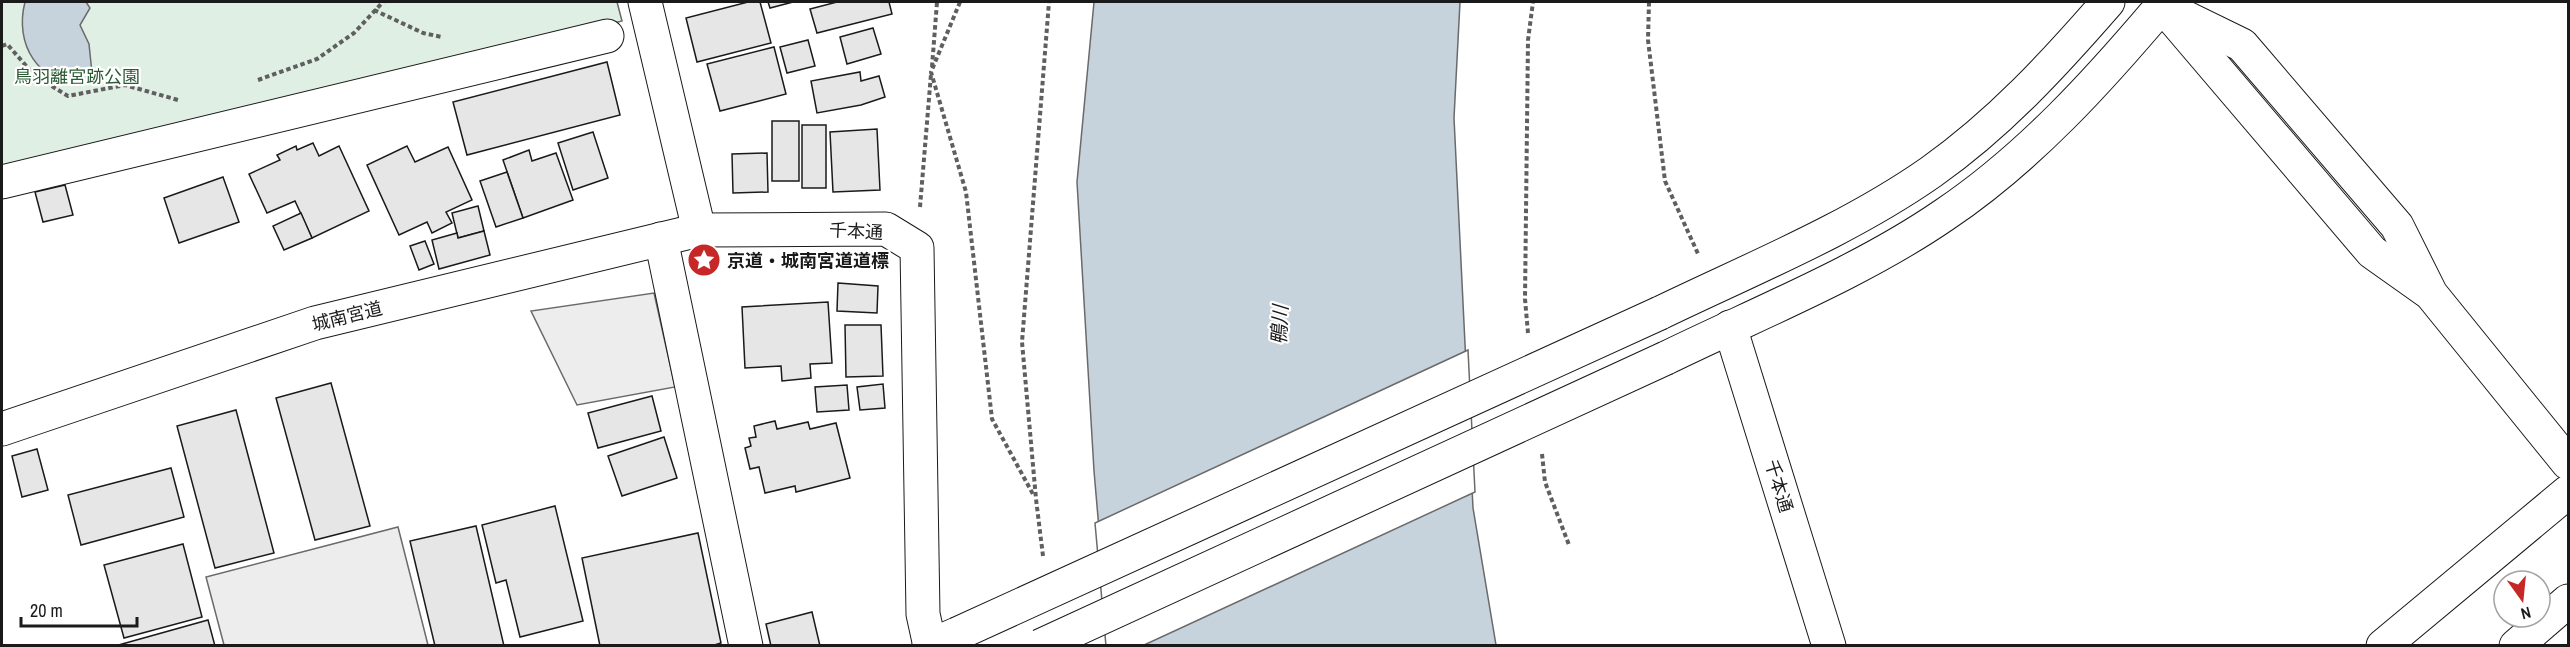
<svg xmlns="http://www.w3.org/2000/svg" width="2570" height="647" viewBox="0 0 2570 647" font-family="'Archivo Narrow','Noto Sans JP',sans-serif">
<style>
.green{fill:#e0efe3;stroke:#6a6a6a;stroke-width:1.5}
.parking{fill:#ededed;stroke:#6a6a6a;stroke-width:1.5}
.water{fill:#c6d2dc;stroke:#6a6a6a;stroke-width:1.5}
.pier{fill:#fff;stroke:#6a6a6a;stroke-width:1.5}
.building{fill:#e6e6e6;stroke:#1a1a1a;stroke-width:1.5}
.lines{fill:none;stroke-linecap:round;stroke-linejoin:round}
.street-casing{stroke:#1a1a1a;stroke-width:35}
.secondary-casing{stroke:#1a1a1a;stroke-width:35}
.highway-casing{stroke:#1a1a1a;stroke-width:35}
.path{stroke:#5f5f5f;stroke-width:4;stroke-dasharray:4.5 3;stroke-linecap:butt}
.street{stroke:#fff;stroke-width:33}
.secondary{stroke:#fff;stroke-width:33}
.highway{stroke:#fff;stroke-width:33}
.secondary-bridge-casing{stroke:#1a1a1a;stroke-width:35;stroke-linecap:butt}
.secondary-bridge{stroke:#fff;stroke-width:33}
.labels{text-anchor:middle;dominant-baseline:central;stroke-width:4.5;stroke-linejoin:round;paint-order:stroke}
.park-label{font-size:18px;fill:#2b5a34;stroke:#fff}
.street-label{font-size:18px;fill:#1a1a1a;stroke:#fff}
.poi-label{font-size:18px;font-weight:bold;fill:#1a1a1a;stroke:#fff;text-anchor:start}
.water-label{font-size:20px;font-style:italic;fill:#1a1a1a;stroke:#fff}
</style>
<rect width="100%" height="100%" fill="#fff"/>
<polygon class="green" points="2,2 617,2 622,21 2,172"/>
<g class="parking">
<polygon points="654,293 675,387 577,405 531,311"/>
<polygon points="398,527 428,645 224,645 206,577"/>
</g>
<g class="water">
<path d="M25 2H86L90 8 80 25 89 44 92 73 84 85C38 84 14 44 25 2Z"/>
<polygon points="1094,2 1460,2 1454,118 1473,508 1496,645 1109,645 1094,471 1077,182"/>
</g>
<polygon class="pier" points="1468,350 1475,492 1142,646 1106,646 1095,523"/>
<g class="building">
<polygon points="748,2 760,2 771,43 697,62 686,18"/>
<polygon points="768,2 793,2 770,8"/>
<polygon points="837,2 889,2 892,14 817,33 810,9"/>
<polygon points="873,28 881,54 847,64 840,37"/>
<polygon points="808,40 815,66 787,73 780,47"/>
<polygon points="774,47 786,94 720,111 707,64"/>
<polygon points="607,62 620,115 467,155 453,102"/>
<polygon points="860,72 861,81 879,76 885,97 861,105 817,113 811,81"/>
<rect x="772" y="121" width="27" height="60"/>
<rect x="802" y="125" width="24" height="63"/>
<polygon points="877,129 880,190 833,192 830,132"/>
<polygon points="593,132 608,178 573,190 558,143"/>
<polygon points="313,143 319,156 339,146 369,211 312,238 295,201 267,213 249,174 280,160 277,155 296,146 297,150"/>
<polygon points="407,146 415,162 448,147 472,200 446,212 452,223 432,233 427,222 399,235 367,165"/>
<polygon points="529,150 532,161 556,153 573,200 523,218 503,160"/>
<polygon points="767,153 768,192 733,193 732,154"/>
<polygon points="507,172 523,218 496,227 480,181"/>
<polygon points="223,177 239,222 179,243 164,198"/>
<polygon points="65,185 73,215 43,222 35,192"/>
<polygon points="478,206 484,231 458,238 452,213"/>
<polygon points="301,213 312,238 284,250 273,226"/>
<polygon points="484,231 490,255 439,269 432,240 457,233 458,238"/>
<polygon points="425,241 434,264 419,270 410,246"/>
<polygon points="838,283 878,286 877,313 837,311"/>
<polygon points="828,302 832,363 810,364 811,378 782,381 781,366 745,368 742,307"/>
<polygon points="845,325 881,325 883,376 846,377"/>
<polygon points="331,383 370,526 315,540 276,398"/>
<polygon points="883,384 885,408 860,410 857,387"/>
<polygon points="847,385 849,410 817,412 815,387"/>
<polygon points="652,396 661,431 598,448 588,413"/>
<polygon points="236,410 274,553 215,568 177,426"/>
<polygon points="775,421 777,429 808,422 810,429 836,423 850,478 796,492 795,486 765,493 759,467 750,469 745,448 751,446 749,438 756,437 754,426"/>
<polygon points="664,437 677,478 622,496 608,456"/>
<polygon points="37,449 48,490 22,497 12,456"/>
<polygon points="171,468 184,517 81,545 68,495"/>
<polygon points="555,506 583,621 520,637 506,580 496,583 482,525"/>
<polygon points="476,526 504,646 435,646 410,541"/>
<polygon points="698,533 721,643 711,646 600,646 582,558"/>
<polygon points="183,544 202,617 124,638 104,565"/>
<polygon points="812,612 820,646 771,646 766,624"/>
<polygon points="208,620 215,646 115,646"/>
</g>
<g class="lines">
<defs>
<g id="street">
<polyline points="2,182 607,36"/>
<polyline points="661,239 746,646"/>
<polyline points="1730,327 1829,646"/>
<polyline points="2,429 315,323 699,230 886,229 917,248 923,614 930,646"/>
</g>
<g id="secondary">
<polyline points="645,2 699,230"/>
<polyline points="2162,6 2242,45 2397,226 2431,294 2568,463"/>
<polyline points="2171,16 2372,252 2427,291"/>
<path d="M1660 313C1751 269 1848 230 1931 172 1999 124 2054 64 2108 2"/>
<path d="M1666 358C1756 314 1861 272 1944 215 2029 158 2100 79 2165 2"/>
<polyline points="929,646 957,634"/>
</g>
<g id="highway">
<polyline points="2383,646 2568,492"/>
<polyline points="2516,646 2568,601"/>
</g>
</defs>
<use href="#street" class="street-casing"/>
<use href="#secondary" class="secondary-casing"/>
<use href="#highway" class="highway-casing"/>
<g class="path">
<polyline points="960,2 931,72 966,192 992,419 1034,496"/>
<polyline points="1649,2 1648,40 1665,181 1699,256"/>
<polyline points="374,10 423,33 442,37"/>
<polyline points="2,46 7,44 35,76 68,96 125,85 178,100"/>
<polyline points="932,67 937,2"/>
<polyline points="258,80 317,59 354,33 383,2"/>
<polyline points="920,207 931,74"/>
<polyline points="1528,333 1525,299 1528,40 1533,2"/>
<polyline points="1542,454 1545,482 1569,545"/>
<polyline points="1043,556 1036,499 1022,342 1049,2"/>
</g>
<use href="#street" class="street"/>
<use href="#secondary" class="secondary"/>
<use href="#highway" class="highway"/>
<defs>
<g id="secondary-bridge">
<polyline points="957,634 1660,313"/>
<polyline points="1040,646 1666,358"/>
</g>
</defs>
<use href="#secondary-bridge" class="secondary-bridge-casing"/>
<use href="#secondary-bridge" class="secondary-bridge"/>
</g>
<defs>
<symbol id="sight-disc" viewBox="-11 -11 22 22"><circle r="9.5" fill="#c62828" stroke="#fff"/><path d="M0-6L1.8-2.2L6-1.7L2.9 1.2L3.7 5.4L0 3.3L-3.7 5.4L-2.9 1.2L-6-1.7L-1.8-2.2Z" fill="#fff"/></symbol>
</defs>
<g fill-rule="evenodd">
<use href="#sight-disc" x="685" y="241" width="38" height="38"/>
</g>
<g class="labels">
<g class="park-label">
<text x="77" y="76">鳥羽離宮跡公園</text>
</g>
<g class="street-label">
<text transform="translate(856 231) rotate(3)">千本通</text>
<text transform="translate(347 316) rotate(-14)">城南宮道</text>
<text transform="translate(1779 486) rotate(73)">千本通</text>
</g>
<g class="poi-label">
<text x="727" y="260">京道・城南宮道道標</text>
</g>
<g class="water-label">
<text transform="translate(1279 325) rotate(-87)">鴨川</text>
</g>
</g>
<rect width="2570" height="647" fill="none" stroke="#1a1a1a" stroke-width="6"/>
<g transform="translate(2522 599) rotate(165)"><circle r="28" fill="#ffffff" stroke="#a3a3a3" stroke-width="1.5"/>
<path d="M0-4.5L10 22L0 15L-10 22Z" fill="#c62828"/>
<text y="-9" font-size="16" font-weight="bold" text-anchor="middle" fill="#1a1a1a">N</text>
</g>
<path d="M21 617v9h116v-9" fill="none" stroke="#1a1a1a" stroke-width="3"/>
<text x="30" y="617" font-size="18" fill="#1a1a1a" stroke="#ffffff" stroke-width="4.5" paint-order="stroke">20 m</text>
</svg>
